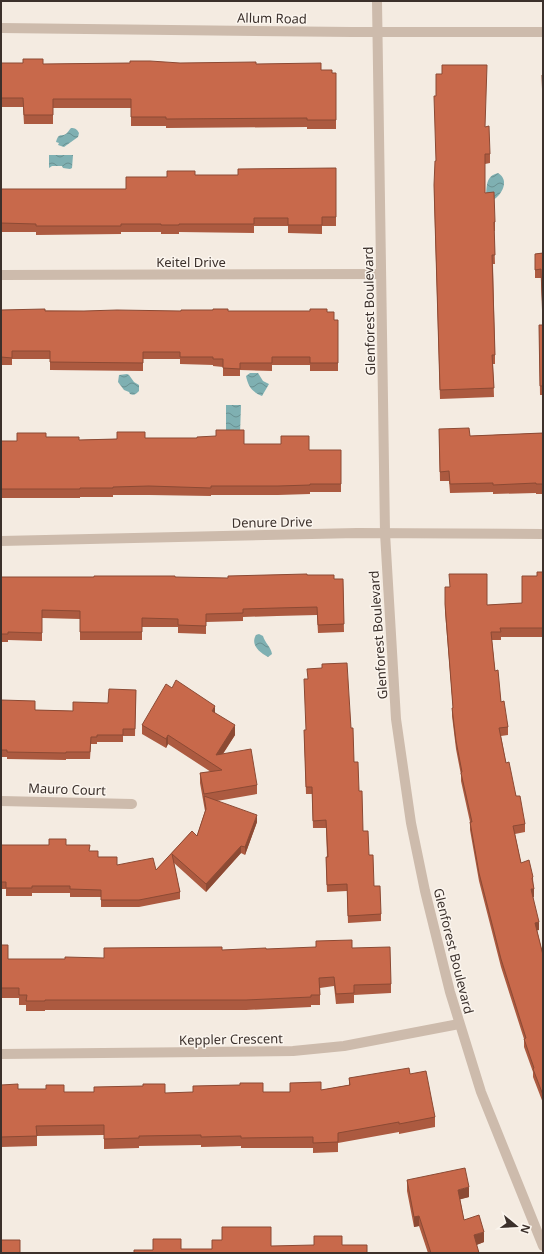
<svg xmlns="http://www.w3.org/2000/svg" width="544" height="1254" viewBox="0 0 544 1254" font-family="'Noto Sans',sans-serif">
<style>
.water{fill:url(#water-waves)}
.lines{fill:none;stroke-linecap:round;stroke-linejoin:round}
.street{stroke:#cdbbac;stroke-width:10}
.wall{fill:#ac5a40}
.shaded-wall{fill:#8c4a34}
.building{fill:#c8694b;stroke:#8c4a34}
.labels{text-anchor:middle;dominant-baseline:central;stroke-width:3;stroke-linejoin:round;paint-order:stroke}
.street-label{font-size:13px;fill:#3b302b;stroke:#fbf5ee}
</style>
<defs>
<pattern id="water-waves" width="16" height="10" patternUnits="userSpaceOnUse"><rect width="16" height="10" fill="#7fb0b2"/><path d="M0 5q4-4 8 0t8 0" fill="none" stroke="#699091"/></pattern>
</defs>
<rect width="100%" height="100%" fill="#f4ebe1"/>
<g class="water">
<path d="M71 128C75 128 77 129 79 133L78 137 64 147 58 145 59 143 56 142C59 131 62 138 67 133 68 132 69 130 71 128Z"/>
<polygon points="49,155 73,155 72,168 70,169 63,168 62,166 52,166 49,168"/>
<path d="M498 173C510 180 502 195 493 200L486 196C487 185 486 176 498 173Z"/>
<path d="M250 373H258L263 381 269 384 262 396C252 392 248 386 246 376Z"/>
<path d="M127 374 129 375 134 382 139 385V391C136 394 134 396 130 394L129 392 124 390 118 382 119 375Z"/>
<polygon points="226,405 241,405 240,434 226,434"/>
<path d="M259 634 263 636C265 643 271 647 272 654L268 657C260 653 250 645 256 635Z"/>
</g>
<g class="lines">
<g class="street">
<polyline points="377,1 385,533 396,719 411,823 425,891 450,992 481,1092 543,1246"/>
<polyline points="1,28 352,32 543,32"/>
<polyline points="1,275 381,274"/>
<polyline points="1,541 357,533 543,534"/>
<polyline points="1,801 132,804"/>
<polyline points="1,1054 293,1051 344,1046 459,1024"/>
</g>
</g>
<g class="wall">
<polygon points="1,63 43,64 180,63 256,64 321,70 332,73 336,73 336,129 307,129 307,127 166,128 166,126 131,126 131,108 53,108 53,124 24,124 23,107 1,107"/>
<polygon points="485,127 490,154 490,163 485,164 485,193 495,222 495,231 494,231 495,264 493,264 495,355 495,364 493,364 494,397 440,399 434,195 436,161"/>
<polygon points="336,168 336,226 322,226 322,234 288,233 288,226 254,226 254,233 179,232 179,234 161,234 161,232 121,232 121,234 36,235 36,232 1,232 1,189 126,189 167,177 195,175 238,175"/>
<polygon points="543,253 543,395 540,395 539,325 543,325 541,278 535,278 535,254"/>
<polygon points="1,310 84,311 228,311 327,312 334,320 338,320 338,371 310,371 310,365 272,365 272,371 240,370 240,376 223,376 223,367 213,366 213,365 180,364 180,359 143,359 143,371 50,370 50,359 12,359 12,365 1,365"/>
<polygon points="439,429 470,436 543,433 543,494 536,494 536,493 493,494 493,492 450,493 449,481 440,481"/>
<polygon points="46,437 79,440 145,438 244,444 309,450 341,450 341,492 310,492 310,494 278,495 211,495 211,496 149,495 113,495 113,497 80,497 80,498 1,498 1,441 17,441"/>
<polygon points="543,572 543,637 501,637 501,640 492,640 495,671 501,702 508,727 508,735 501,736 506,763 516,796 525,824 525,832 515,834 521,863 533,877 534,897 533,897 539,930 537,930 543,955 543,1103 533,1077 533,1072 524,1047 524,1039 501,967 479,881 470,830 470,822 461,781 461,775 456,749 452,716 452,708 453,708 445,612 445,587 487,605 522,603 537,576"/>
<polygon points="307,575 334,579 343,579 344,632 318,633 317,615 277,616 243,617 243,621 206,622 206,634 178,633 178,627 142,627 142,640 80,640 80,619 42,618 42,641 8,640 8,642 1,642 1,577 228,578"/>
<polygon points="136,690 135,736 123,736 123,742 97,742 97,744 91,744 90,759 66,759 66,760 7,759 7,757 1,757 1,700 35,710 73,711 108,703"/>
<polygon points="215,713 235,735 223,754 257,785 257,794 217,801 257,822 245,855 241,853 206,892 174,863 180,892 180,899 139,907 101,907 101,897 70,897 70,893 32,893 32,896 6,896 6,889 1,889 1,845 90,851 98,857 117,865 156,870 192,831 197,836 205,811 200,783 200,773 211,772 168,744 166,748 142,734 142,725"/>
<polygon points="351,728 354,762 359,791 363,831 369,855 374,886 381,914 381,921 348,923 347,891 327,892 326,864 326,857 327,857 326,828 313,828 312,794 306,794 304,730"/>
<polygon points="1,945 8,959 65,959 104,958 222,950 352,948 391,984 391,993 354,995 354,1003 336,1004 334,986 320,988 320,1005 311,1005 311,1007 246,1010 45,1010 45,1011 26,1011 26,1005 19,1005 19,998 1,998"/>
<polygon points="410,1074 435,1117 435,1127 399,1134 399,1132 338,1143 338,1152 313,1153 313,1148 241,1148 241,1146 201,1147 201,1145 139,1146 139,1148 104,1149 104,1135 37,1136 37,1146 1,1147 1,1085 18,1089 64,1092 165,1093 290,1092 321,1090 349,1085 349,1078"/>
<polygon points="407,1180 469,1197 460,1199 464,1220 484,1242 476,1245 479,1253 428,1253 419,1226 414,1227 407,1191"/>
</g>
<g class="shaded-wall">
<polygon points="215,706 215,715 212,711"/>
<polygon points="235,725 235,735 216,764 216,755"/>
<polygon points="168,735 168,744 166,748 166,739"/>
<polygon points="257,815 257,822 245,855 245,847"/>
<polygon points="241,846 241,853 206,892 206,884"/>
<polygon points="531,889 534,889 534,897 531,898"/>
<polygon points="539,922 539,930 535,931 535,923"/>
<polygon points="469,1187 469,1197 458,1200 458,1190"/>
<polygon points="419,1216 419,1226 414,1227 414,1217"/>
<polygon points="484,1232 484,1242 474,1246 474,1235"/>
</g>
<g class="building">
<polygon points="23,59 43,59 43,64 130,63 130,61 150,61 180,63 256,62 256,64 321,63 321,70 332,70 332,73 336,73 336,120 307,120 307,118 166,119 166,117 131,117 131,99 53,99 53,115 24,115 23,98 1,98 1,63 23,63"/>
<polygon points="442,65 487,65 485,127 489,126 490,154 485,154 485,193 494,192 495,222 494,222 495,255 492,255 495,355 492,355 494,388 440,390 434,185 435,161 436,161 434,96 436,96 436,74 442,74"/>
<polygon points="542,75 543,75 543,103"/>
<polygon points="336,168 336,217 322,217 322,225 288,225 288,218 254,218 254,224 179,224 179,225 161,225 161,224 121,224 121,226 36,226 36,224 1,223 1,189 126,189 126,177 167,177 167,171 195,171 195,175 238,175 238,169"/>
<polygon points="543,253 543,324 541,269 535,270 535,254"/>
<polygon points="45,309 45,311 84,311 117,310 181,311 181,310 213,310 213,309 228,309 228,311 310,311 310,309 327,309 327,312 334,312 334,320 338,320 338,363 310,363 310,357 272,357 272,363 240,363 240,369 223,368 223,359 213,359 213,357 180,357 180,352 143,352 143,363 50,362 50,351 12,351 12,358 1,357 1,310"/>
<polygon points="539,325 543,325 543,386 540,386"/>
<polygon points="469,428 470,436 543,433 543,484 536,484 536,483 493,485 493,483 450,484 449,471 440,472 439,429"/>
<polygon points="216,430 244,430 244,444 281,444 281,436 309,436 309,450 341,450 341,484 310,484 310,485 278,486 211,486 211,488 149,486 113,487 113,488 80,488 80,489 1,489 1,441 17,441 17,433 46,433 46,437 79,437 79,440 117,439 117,432 145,432 145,438 197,438 197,437 216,436"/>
<polygon points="537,572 543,572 543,628 500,628 501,632 491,632 495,671 498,670 501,702 504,701 508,727 499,728 506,763 509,762 516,796 520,796 525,824 513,826 521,863 529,860 533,877 532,878 534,889 531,889 539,922 535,923 543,955 543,1095 533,1069 534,1068 524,1039 526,1038 501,959 479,873 470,822 472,822 461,773 462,772 456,741 452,708 453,708 445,604 445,587 450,587 449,574 487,574 487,605 522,603 522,576 537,576"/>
<polygon points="307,574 307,575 334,575 334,579 343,579 344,624 318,625 317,607 277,608 243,609 243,613 206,614 206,626 178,625 178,619 142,618 142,632 80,632 80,611 42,610 42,633 8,632 8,634 1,634 1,577 94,577 94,576 175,576 175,577 228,578 228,576"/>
<polygon points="347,663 351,728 353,728 354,762 358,762 359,791 362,791 363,831 368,831 369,855 373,855 374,886 380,886 381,914 348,916 347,884 327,885 326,857 328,857 326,820 313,821 312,787 306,787 304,730 306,730 304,679 308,679 307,669 322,668 322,664"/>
<polygon points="176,680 215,706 212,711 235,725 216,755 251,749 257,785 204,794 200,773 222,770 168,735 166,739 142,725 166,684 172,688"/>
<polygon points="109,689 136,690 135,729 123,729 123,735 97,735 97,737 91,737 90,752 66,752 66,753 7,752 7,750 1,750 1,700 35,701 35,710 73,711 73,702 108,703"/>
<polygon points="204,796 257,815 245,847 241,846 206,884 172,854 180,892 139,900 101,900 101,890 70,889 70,886 32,886 32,888 6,888 6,882 1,882 1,845 49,845 49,839 66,839 66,845 90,845 89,851 98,851 98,857 117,857 117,865 153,858 156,870 192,831 197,836 206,809"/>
<polygon points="352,940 352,948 390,947 391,984 354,985 354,993 336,994 334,977 319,978 320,995 311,995 311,997 246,1000 45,1000 45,1001 26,1001 27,995 19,995 19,988 1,988 1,945 8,945 8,959 65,959 65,957 104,958 104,948 222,947 222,950 266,948 266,949 316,947 316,941"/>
<polygon points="409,1068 410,1074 426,1071 435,1117 399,1124 399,1122 338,1133 338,1142 313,1143 313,1137 241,1138 241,1136 201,1137 201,1135 139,1136 139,1138 104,1139 104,1125 36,1126 37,1136 1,1137 1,1085 18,1084 18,1089 46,1089 46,1085 64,1085 64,1092 94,1092 94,1087 143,1086 143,1084 165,1084 165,1093 193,1092 193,1086 240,1085 240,1083 263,1083 263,1092 290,1092 290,1083 321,1082 321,1090 350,1085 349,1078"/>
<polygon points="465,1168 469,1187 458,1190 464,1220 479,1215 484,1232 474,1235 479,1253 431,1253 419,1216 414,1217 407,1180"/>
<polygon points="222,1227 271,1227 271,1246 314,1245 314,1236 342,1236 342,1245 367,1245 367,1253 134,1253 134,1250 153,1250 153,1239 181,1239 181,1249 212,1249 212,1240 222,1240"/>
<polygon points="1,1240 20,1240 20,1253 47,1253 1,1253"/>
</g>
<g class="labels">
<g class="street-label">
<text transform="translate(272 18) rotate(1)">Allum Road</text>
<text x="191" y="262">Keitel Drive</text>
<text transform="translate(369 311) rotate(-91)">Glenforest Boulevard</text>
<text transform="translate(272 522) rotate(-1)">Denure Drive</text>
<text transform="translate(378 635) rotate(-94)">Glenforest Boulevard</text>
<text transform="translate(67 789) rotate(2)">Mauro Court</text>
<text transform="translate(454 951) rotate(76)">Glenforest Boulevard</text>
<text transform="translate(231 1039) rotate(-1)">Keppler Crescent</text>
</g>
</g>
<rect width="544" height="1254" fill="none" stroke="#3b302b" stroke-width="4"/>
<g transform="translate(516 1226) rotate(108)" stroke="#fbf5ee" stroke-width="3" paint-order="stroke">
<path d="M0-3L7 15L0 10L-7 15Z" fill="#3b302b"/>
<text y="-6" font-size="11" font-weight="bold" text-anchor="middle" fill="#3b302b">N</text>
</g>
</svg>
